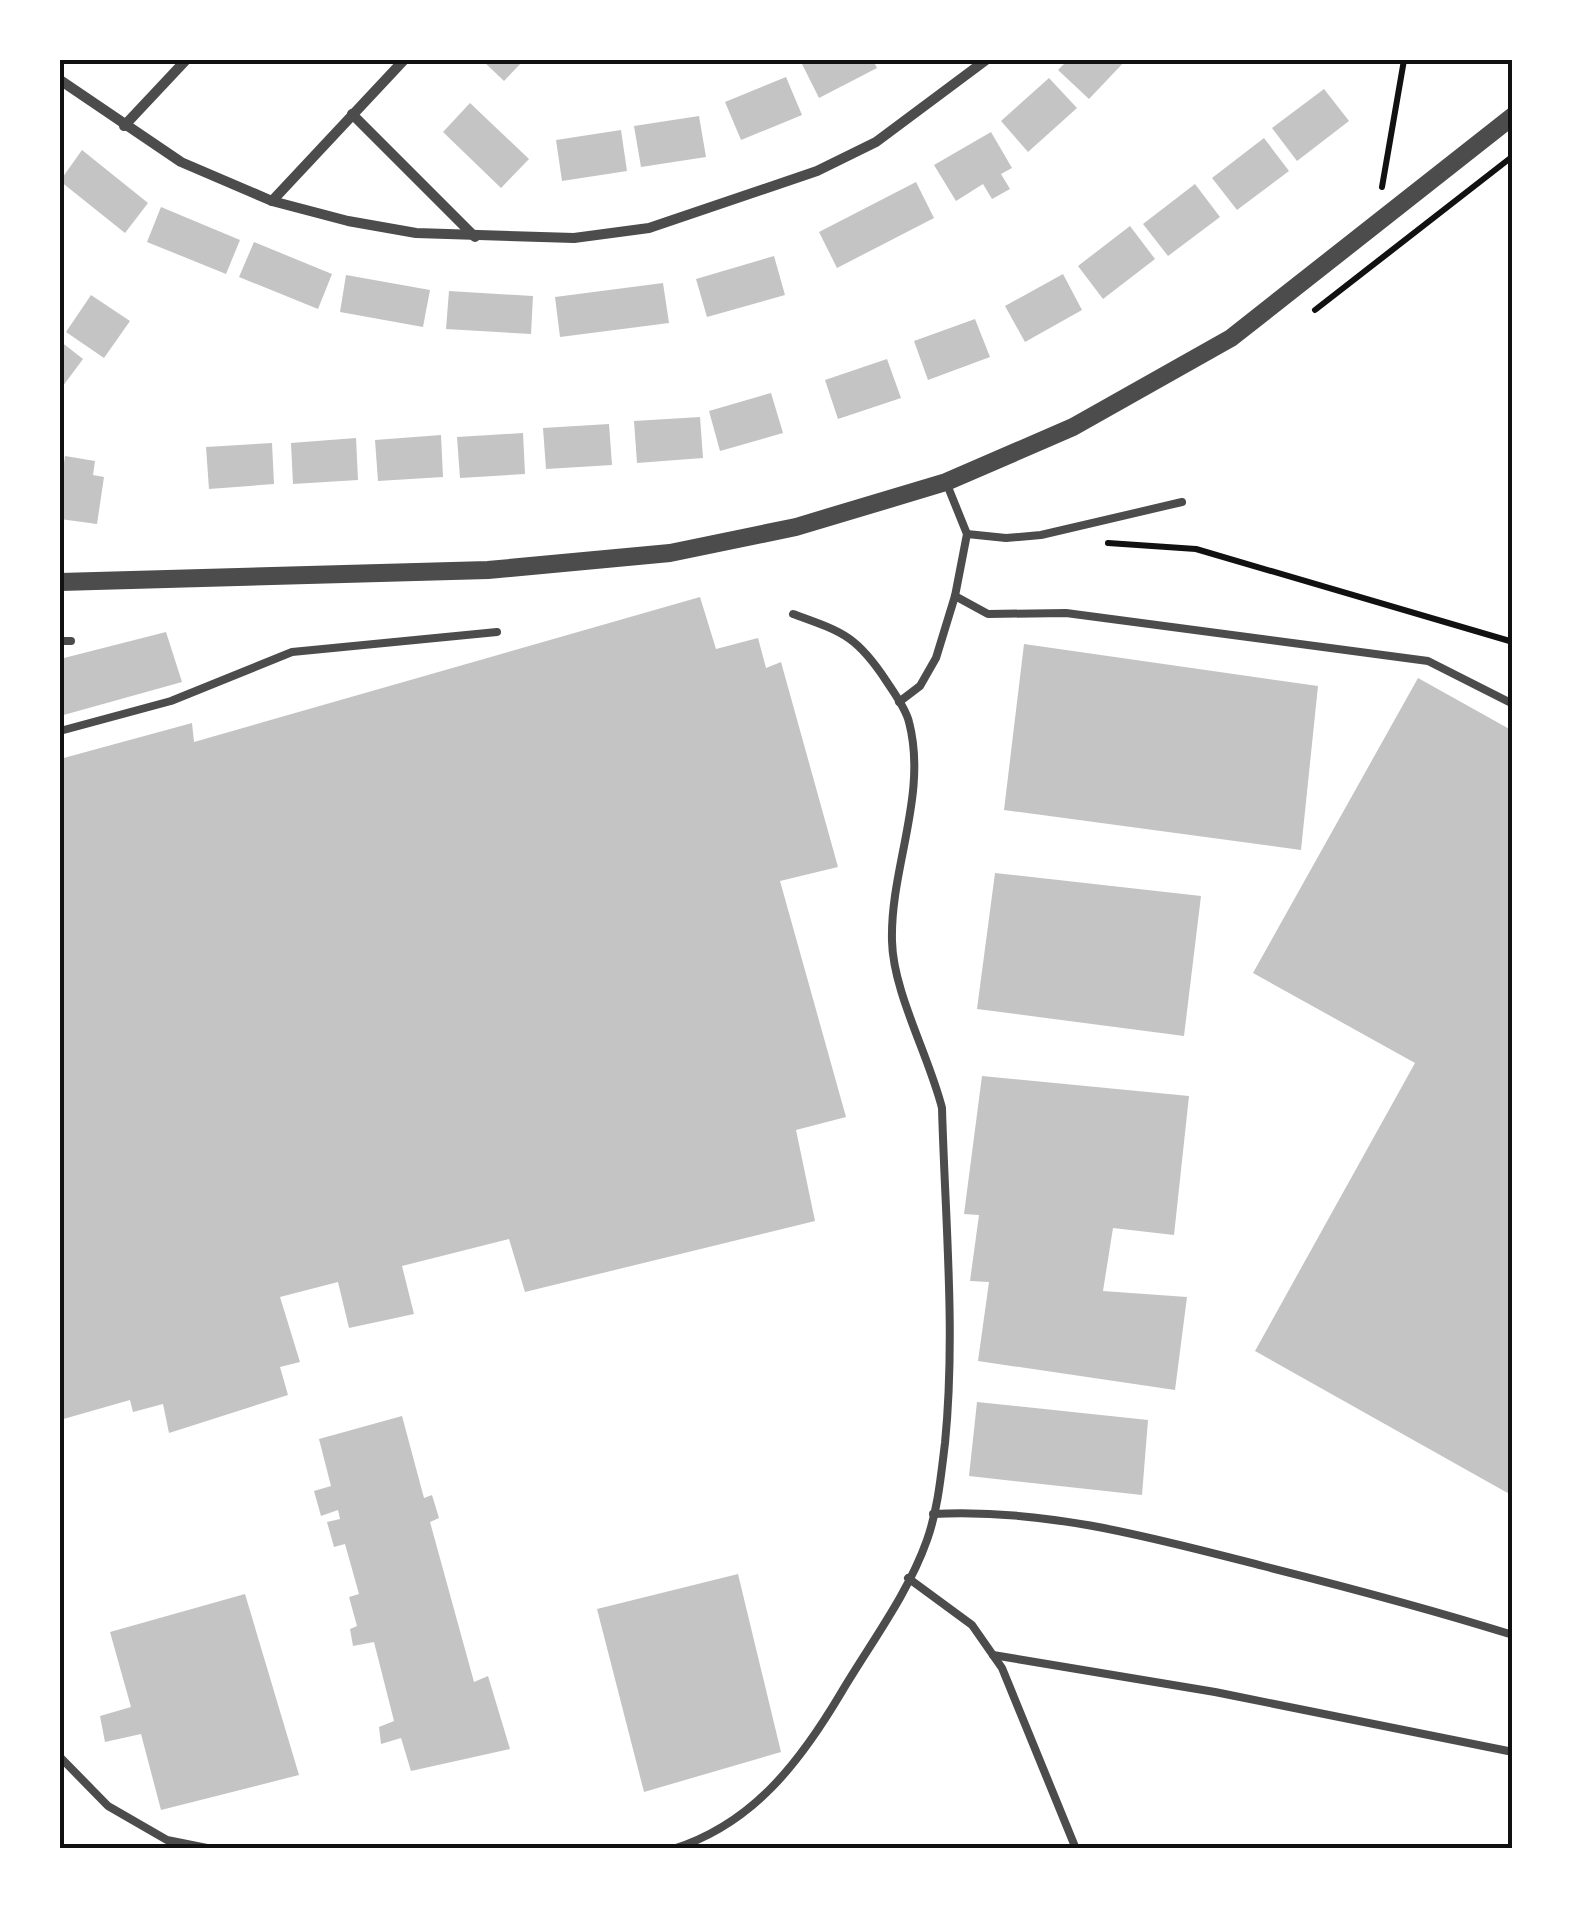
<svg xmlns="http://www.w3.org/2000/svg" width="1573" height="1909" viewBox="0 0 1573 1909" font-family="'Zilla Slab',serif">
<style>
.building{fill:#c4c4c4}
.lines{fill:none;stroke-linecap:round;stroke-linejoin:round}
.path{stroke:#111;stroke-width:6}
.service{stroke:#4c4c4c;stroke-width:8}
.minor{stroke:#4c4c4c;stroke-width:10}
.tertiary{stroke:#4c4c4c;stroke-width:18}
.neatline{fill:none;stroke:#111;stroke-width:4}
</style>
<rect width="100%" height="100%" fill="#fff"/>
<g class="building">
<polygon points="482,60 524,60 504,81"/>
<polygon points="800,60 873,60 877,68 819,98"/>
<polygon points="1068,60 1126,60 1089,99 1058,70"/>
<polygon points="786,77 802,115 741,140 725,102"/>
<polygon points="1049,78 1077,108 1028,152 1001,121"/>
<polygon points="1324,89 1349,121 1297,161 1272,128"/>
<polygon points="470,103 529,159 501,188 443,132"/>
<polygon points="699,116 706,157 641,167 634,126"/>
<polygon points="621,130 627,171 562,181 556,140"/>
<polygon points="991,132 1012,168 1001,174 1010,189 992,199 983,184 956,201 934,165"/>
<polygon points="1264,138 1289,171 1237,210 1212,178"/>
<polygon points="82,150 148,203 125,233 60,181"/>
<polygon points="916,182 934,218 837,268 819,232"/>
<polygon points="1195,184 1220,217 1168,256 1143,224"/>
<polygon points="161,207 240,240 226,274 147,242"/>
<polygon points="1130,226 1155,259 1103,299 1078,266"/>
<polygon points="254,242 332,274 318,309 239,277"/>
<polygon points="774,256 785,295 707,317 696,279"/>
<polygon points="1063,274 1082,310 1025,342 1005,306"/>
<polygon points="346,275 430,290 423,327 340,312"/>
<polygon points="663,283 669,323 560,337 555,297"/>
<polygon points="449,291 533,296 531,334 446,329"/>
<polygon points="91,295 130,321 104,358 66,332"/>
<polygon points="975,319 990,357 928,380 914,341"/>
<polygon points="60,341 83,359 60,390"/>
<polygon points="887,359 901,398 838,419 825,380"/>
<polygon points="771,393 783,433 720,451 709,411"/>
<polygon points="700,417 703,458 637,463 634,421"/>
<polygon points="609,424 612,465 546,469 543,428"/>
<polygon points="523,433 525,474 460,478 457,437"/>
<polygon points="441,435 443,477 378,481 375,440"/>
<polygon points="356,438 358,480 293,484 291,443"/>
<polygon points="272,443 274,484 209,489 206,447"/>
<polygon points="65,456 95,461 93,475 104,477 97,524 60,519 60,470 63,470"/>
<polygon points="700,597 716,649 758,638 766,668 781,662 838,867 780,881 846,1117 796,1130 815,1221 525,1292 509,1239 402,1266 414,1314 349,1328 338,1282 280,1297 300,1362 280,1367 288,1395 169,1433 163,1404 133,1412 130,1400 60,1420 60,759 192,723 194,742"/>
<polygon points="166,632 182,682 60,716 60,659"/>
<polygon points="1024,644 1318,686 1301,850 1004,810"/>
<polygon points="1418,678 1513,731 1513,1496 1255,1351 1415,1063 1253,973"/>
<polygon points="995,873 1201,896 1184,1036 977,1009"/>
<polygon points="982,1076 1189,1096 1174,1235 1113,1228 1103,1291 1187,1297 1175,1390 978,1361 989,1282 970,1281 979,1215 964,1214"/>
<polygon points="977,1402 1148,1420 1142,1495 969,1476"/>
<polygon points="402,1416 424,1498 432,1495 439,1518 430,1522 474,1682 488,1676 510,1749 411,1771 401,1738 381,1744 379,1727 394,1721 374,1642 353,1646 350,1629 357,1626 349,1597 359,1594 345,1544 334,1547 327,1522 340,1519 338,1510 321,1516 314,1491 331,1486 319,1439"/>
<polygon points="738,1574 781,1752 644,1792 597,1609"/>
<polygon points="245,1594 299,1775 161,1810 141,1734 105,1742 100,1716 131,1707 110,1632"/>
</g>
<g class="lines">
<g class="path">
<polyline points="1382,187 1404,60"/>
<polyline points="1315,310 1513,156"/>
<polyline points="1108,543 1196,549 1513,642"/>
</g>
<g class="service">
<polyline points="967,534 1006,538 1041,535 1182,502"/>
<polyline points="955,596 988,614 1066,613 1428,661 1513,704"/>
<polyline points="60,641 71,641"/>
<polyline points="899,702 920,686 936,658 955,596 967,534 946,482"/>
<polyline points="60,731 171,701 292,652 497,632"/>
<path d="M933 1514C1046 1508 1154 1538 1263 1566 1347 1587 1430 1609 1513 1635"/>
<polyline points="908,1578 972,1625 1002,1668 1076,1849"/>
<polyline points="993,1655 1215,1692 1513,1752"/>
<polyline points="60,1757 108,1806 167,1840 212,1849"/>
<path d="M673 1849C753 1824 800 1762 841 1693 870 1644 908 1594 927 1540 938 1509 941 1475 945 1443 956 1332 945 1219 942 1108 929 1056 893 992 892 941 890 868 928 795 909 722 906 709 895 694 887 682 857 636 843 632 793 614"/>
</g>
<g class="minor">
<polyline points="60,80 181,162 272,201 348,221 416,233 574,238 649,228 817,171 876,142 986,60"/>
<polyline points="352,114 475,237"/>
<polyline points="124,126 186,60"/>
<polyline points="272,201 404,60"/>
</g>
<polyline class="tertiary" points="60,582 488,570 670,553 796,527 946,482 1073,427 1231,338 1513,116"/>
</g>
<rect width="1573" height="1909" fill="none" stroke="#ffffff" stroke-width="125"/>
<rect x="62" y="62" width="1448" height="1784" class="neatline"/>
</svg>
